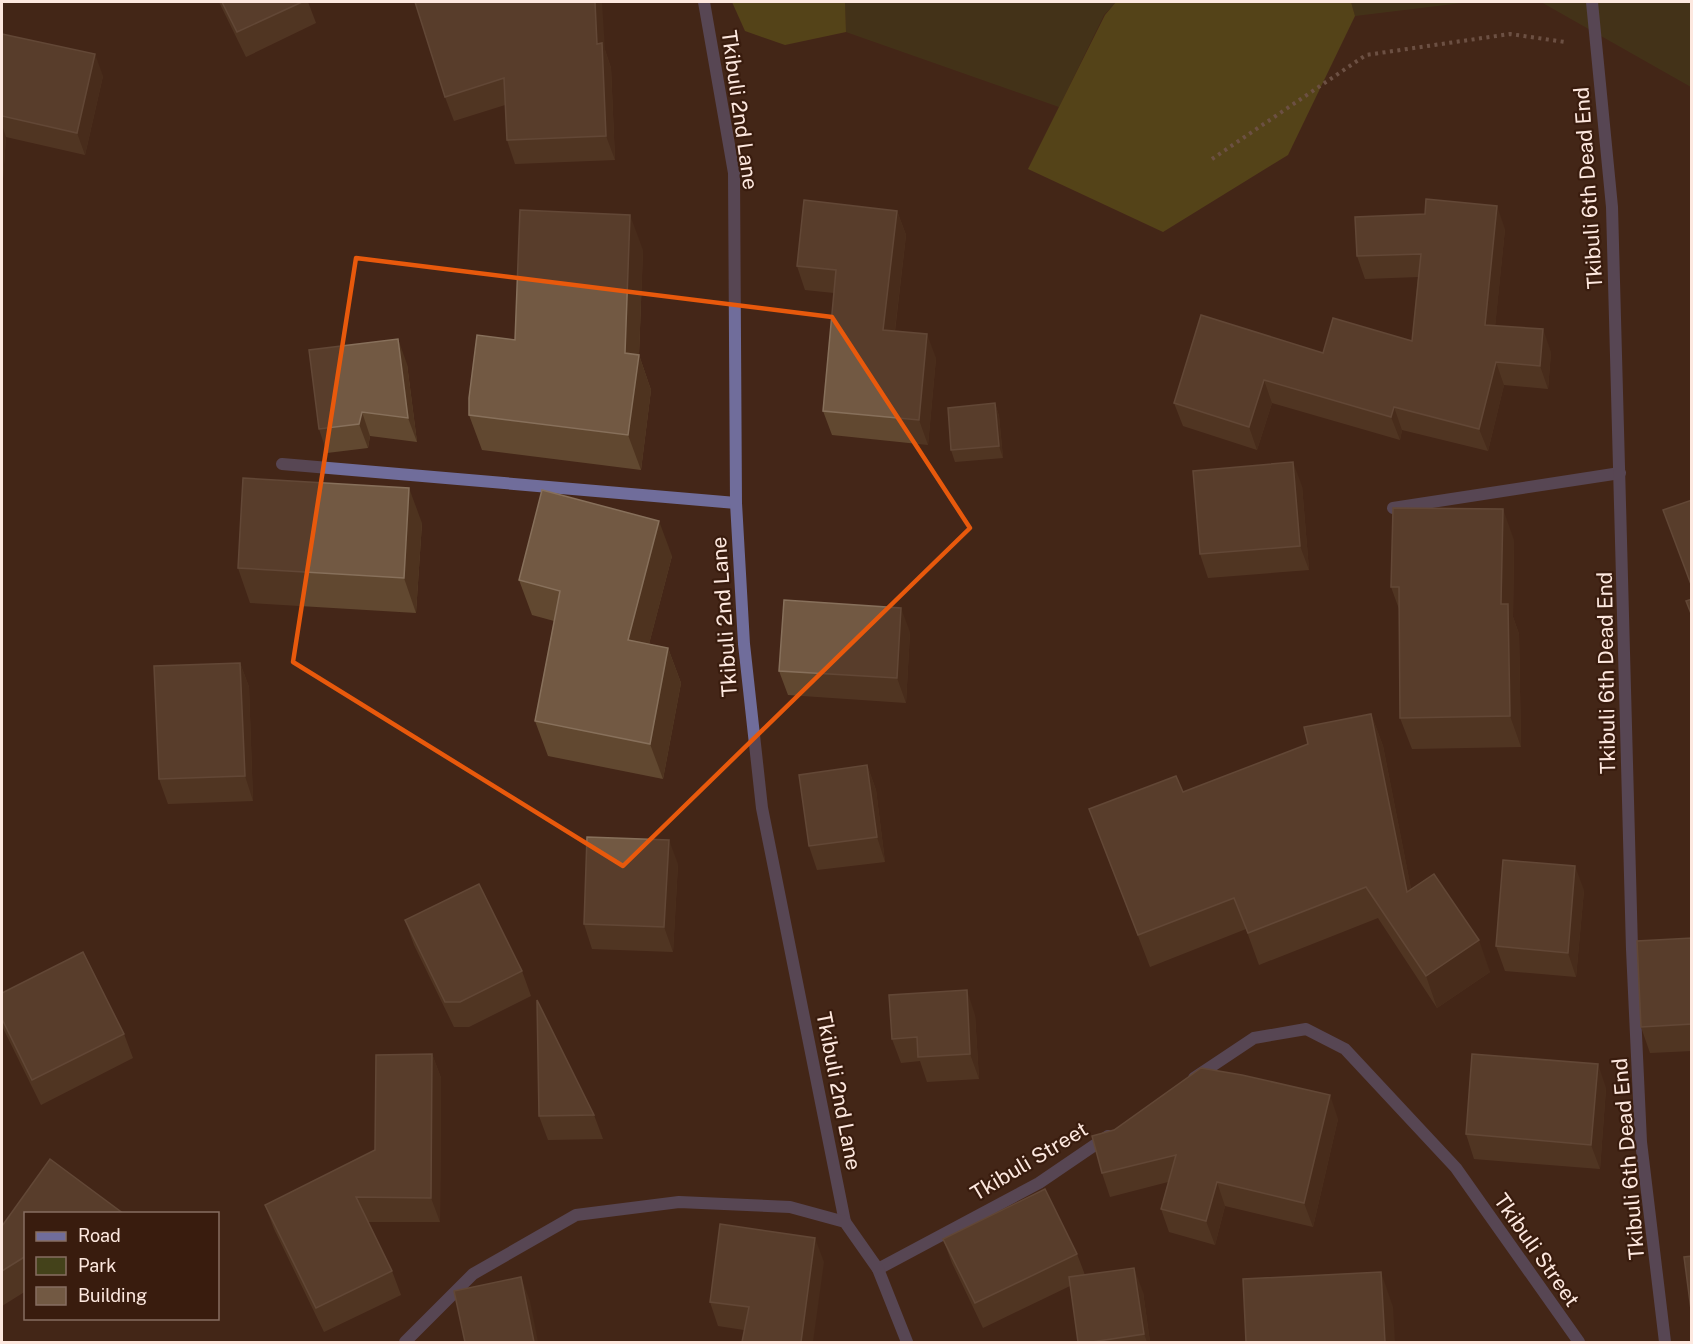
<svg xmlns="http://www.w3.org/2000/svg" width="1693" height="1344" viewBox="0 0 1693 1344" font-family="'Public Sans',sans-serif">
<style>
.green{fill:#44421a}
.forest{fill:#69661a}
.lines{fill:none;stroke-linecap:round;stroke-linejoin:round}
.path{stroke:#9e8478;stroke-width:4;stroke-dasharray:3 4.5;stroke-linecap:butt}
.service{stroke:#706d9b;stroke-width:12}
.minor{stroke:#706d9b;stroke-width:12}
.wall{fill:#614830}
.shaded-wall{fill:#4e331f}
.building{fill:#725943;stroke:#87705b;stroke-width:1.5}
.marked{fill:none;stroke:#e8590c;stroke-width:4.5;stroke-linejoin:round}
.labels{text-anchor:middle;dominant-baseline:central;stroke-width:4.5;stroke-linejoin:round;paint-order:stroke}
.street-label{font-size:21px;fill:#fde8df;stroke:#391c0e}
</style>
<rect width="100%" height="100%" fill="#442618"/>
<g class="green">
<polygon points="845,2 1116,2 1104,15 1059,107 846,32"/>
<polygon points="1351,2 1470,2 1355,16"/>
<polygon points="1541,2 1691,2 1691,87"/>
</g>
<g class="forest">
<polygon points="732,2 845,2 846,32 785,45 745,31"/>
<polygon points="1116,2 1351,2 1355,16 1288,155 1163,232 1028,169 1105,15"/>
</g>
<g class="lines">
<polyline class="path" points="1212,159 1366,55 1510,34 1565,42"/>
<g class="service">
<polyline points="282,464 736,503"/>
<polyline points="1393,508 1620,473"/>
</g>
<g class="minor">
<polyline points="704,2 734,173 736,503 744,644 762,808 845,1222"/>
<polyline points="1592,2 1612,207 1632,949 1641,1142 1665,1342"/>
<polyline points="1194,1078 1254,1038 1306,1029 1345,1049 1456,1168 1579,1342"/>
<polyline points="878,1269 1039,1183 1108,1136"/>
<polyline points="405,1342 473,1274 576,1215 679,1202 790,1207 845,1222 878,1269 907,1342"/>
</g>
</g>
<g class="wall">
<polygon points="219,2 308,2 316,23 246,57"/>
<polygon points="415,2 605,50 611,68 615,160 515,164 507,140 505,105 454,121 445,97"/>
<polygon points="2,34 103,76 85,155 6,137 2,193"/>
<polygon points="897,211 906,235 895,331 936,358 928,445 832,435 823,411 834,293 805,290 797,266"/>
<polygon points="1505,229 1495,326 1551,352 1548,389 1504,385 1488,451 1402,430 1400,440 1272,403 1257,450 1183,426 1174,403 1323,353 1412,341 1418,277 1365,279 1357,256"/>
<polygon points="643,250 639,355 651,390 641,470 482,450 469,415 515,340"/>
<polygon points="407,364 417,442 370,436 368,448 327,453 319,429"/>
<polygon points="995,403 999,416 1003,458 955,462 951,450"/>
<polygon points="1302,486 1309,570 1208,578 1200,554"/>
<polygon points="422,523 416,613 250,603 238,568"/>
<polygon points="1514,540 1513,617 1519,634 1521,747 1412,749 1400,718 1399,609 1391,587"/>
<polygon points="672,556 649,644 668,648 681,683 663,779 548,756 535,721 554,621 532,615 519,580"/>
<polygon points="910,632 906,703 788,695 779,671"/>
<polygon points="240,663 249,687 253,801 168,804 159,779"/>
<polygon points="1371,714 1383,746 1411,889 1490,972 1437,1008 1378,918 1259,965 1246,929 1150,967 1089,809 1183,792 1308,744"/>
<polygon points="867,765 876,790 885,862 817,870 809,846"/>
<polygon points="678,864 673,952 592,949 584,924"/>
<polygon points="1584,890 1576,977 1505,971 1496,946"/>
<polygon points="405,920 522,971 531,996 469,1027 454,1027 414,945"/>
<polygon points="1692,938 1692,1051 1650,1053 1641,1027"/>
<polygon points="2,993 124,1034 133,1058 41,1105 2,1026"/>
<polygon points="975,1015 979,1079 927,1082 920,1061 901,1063 892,1039"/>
<polygon points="432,1054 441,1078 440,1222 368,1222 392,1271 401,1295 324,1332 274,1229 265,1205 375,1150"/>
<polygon points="1606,1088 1600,1169 1474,1159 1466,1134"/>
<polygon points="594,1115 603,1139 548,1140 539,1116"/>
<polygon points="1338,1119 1313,1227 1225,1206 1215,1245 1169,1232 1161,1209 1168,1182 1110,1197 1102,1173 1092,1136"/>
<polygon points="26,1214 26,1291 2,1306 2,1226"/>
<polygon points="943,1239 1077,1254 1085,1275 1143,1292 1150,1342 1078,1342 1070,1286 983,1328 952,1263"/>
<polygon points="824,1262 744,1330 718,1326 710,1302"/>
</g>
<g class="shaded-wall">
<polygon points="595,2 602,2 605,50 611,68 615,160 606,136 597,44"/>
<polygon points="95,54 103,76 85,155 77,133"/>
<polygon points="2,125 6,137 2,193"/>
<polygon points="1497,206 1505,229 1493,348 1485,325"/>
<polygon points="897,211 906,235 892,354 883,330"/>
<polygon points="630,215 643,250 639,355 651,390 641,470 628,435 625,353"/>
<polygon points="1543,329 1551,352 1548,389 1540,366"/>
<polygon points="927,334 936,358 928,445 919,420"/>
<polygon points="398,339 407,364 417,442 408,418"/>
<polygon points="1496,362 1504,385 1488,451 1479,429"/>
<polygon points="1264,380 1272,403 1257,450 1249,427"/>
<polygon points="995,403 999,416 1003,458 999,446"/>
<polygon points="1394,407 1402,430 1400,440 1391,417"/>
<polygon points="362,412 370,436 368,448 359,424"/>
<polygon points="1293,462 1302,486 1309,570 1300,546"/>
<polygon points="409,488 422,523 416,613 404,578"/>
<polygon points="1503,509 1514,540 1513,617 1519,634 1521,747 1510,716 1501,604"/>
<polygon points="659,521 672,556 641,675 628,640"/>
<polygon points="901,608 910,632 906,703 897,678"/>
<polygon points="668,648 681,683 663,779 650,744"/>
<polygon points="240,663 249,687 253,801 245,776"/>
<polygon points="1371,714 1383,746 1418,924 1407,892"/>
<polygon points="867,765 876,790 885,862 877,837"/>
<polygon points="669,840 678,864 673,952 664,927"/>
<polygon points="1575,866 1584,890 1576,977 1568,953"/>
<polygon points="1479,940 1490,972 1437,1008 1426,976"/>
<polygon points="967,990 975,1015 979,1079 970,1054"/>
<polygon points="432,1054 441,1078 440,1222 431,1198"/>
<polygon points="1598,1064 1606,1088 1600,1169 1591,1145"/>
<polygon points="1330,1095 1338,1119 1313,1227 1304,1203"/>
<polygon points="1217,1182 1225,1206 1215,1245 1206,1221"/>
<polygon points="815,1238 824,1262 813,1342 801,1342"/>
<polygon points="1134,1268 1143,1292 1150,1342 1147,1342 1144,1334"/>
<polygon points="1381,1272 1393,1307 1395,1342 1385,1342"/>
<polygon points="521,1277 530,1301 538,1342 534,1342"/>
</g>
<g class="building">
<polygon points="222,2 302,2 237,32"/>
<polygon points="415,2 595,2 597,44 602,43 606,136 507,140 504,78 445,97"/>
<polygon points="2,34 95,54 77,133 2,116"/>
<polygon points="1426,199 1497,206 1485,325 1543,329 1540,366 1496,362 1479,429 1394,407 1391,417 1264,380 1249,427 1174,403 1201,315 1323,353 1333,318 1412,341 1421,254 1357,256 1355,217 1425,214"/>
<polygon points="804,200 897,211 883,330 927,334 919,420 823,411 836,270 797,266"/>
<polygon points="520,210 630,215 625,353 639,355 628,435 469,415 469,398 477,335 515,340"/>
<polygon points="398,339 408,418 362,412 359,424 319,429 309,350"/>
<polygon points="995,403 999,446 951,450 948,408"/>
<polygon points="1293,462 1300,546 1200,554 1193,471"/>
<polygon points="243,478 409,488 404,578 238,568"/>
<polygon points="542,490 659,521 628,640 668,648 650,744 535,721 560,591 519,580"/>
<polygon points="1692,500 1692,587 1663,510"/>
<polygon points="1393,508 1503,509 1501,604 1508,604 1510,716 1400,718 1399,587 1391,587"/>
<polygon points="1692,599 1692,616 1686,601"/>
<polygon points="784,600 901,608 897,678 779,671"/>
<polygon points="240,663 245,776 159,779 154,666"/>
<polygon points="1371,714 1407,892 1434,874 1479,940 1426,976 1366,887 1248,933 1234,898 1138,935 1089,809 1176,776 1183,792 1308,744 1304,727"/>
<polygon points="867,765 877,837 809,846 799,775"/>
<polygon points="587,837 669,840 664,927 584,924"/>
<polygon points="1503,860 1575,866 1568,953 1496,946"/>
<polygon points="479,884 522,971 460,1002 445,1002 405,920"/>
<polygon points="1692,938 1692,1024 1641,1027 1637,941"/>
<polygon points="83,952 124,1034 32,1080 2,1019 2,993"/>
<polygon points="967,990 970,1054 918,1057 917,1037 892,1039 889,995"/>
<polygon points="537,1000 594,1115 539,1116"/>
<polygon points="432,1054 431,1198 356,1197 392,1271 316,1308 265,1205 375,1150 376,1055"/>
<polygon points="1472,1054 1598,1064 1591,1145 1466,1134"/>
<polygon points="1201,1068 1242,1075 1330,1095 1304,1203 1217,1182 1206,1221 1161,1209 1176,1155 1102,1173 1092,1136 1114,1130"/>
<polygon points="50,1159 124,1214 26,1214 26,1256 2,1271 2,1226"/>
<polygon points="1045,1189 1077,1254 975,1303 943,1239"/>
<polygon points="720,1224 815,1238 801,1342 742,1342 749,1307 710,1302"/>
<polygon points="1692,1256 1692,1317 1684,1257"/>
<polygon points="1134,1268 1144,1334 1092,1342 1078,1342 1069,1277"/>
<polygon points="1381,1272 1385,1342 1246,1342 1243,1279"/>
<polygon points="521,1277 534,1342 465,1342 454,1291"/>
</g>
<path d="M0 0H1693V1344H0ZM356 258 832 317 970 528 623 866 293 662Z" fill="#442618" fill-opacity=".55" fill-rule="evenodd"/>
<path class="marked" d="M356 258 832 317 970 528 623 866 293 662Z"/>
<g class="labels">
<g class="street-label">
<text transform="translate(740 110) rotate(82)">Tkibuli 2nd Lane</text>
<text transform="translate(1588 188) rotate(-94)">Tkibuli 6th Dead End</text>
<text transform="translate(724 617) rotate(-94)">Tkibuli 2nd Lane</text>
<text transform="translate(1606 673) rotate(-91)">Tkibuli 6th Dead End</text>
<text transform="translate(839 1091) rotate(79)">Tkibuli 2nd Lane</text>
<text transform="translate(1628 1159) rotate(-95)">Tkibuli 6th Dead End</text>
<text transform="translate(1029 1161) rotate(-31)">Tkibuli Street</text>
<text transform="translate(1537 1250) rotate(55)">Tkibuli Street</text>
</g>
</g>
<rect width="1693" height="1344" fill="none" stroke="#fde8df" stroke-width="6"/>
<rect x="24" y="1212" width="195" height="108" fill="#391c0e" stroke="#876e62" stroke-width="1.5"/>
<rect x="36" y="1232" width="30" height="9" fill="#706d9b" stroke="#876e62" stroke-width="1.5"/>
<text x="78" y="1242" font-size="18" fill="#fde8df">Road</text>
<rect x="36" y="1257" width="30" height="18" fill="#44421a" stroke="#876e62" stroke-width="1.5"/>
<text x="78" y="1272" font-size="18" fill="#fde8df">Park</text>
<rect x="36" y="1287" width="30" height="18" fill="#725943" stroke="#876e62" stroke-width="1.5"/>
<text x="78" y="1302" font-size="18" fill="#fde8df">Building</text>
</svg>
